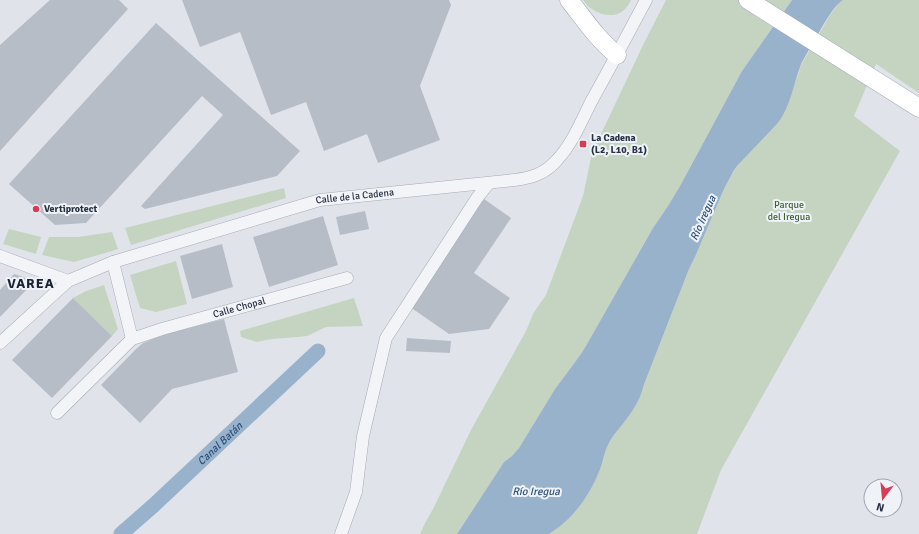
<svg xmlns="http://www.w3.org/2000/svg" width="919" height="534" viewBox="0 0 919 534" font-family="Signika,sans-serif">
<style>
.green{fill:#c5d4c0}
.water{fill:#98b2cc}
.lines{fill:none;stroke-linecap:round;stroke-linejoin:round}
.canal{stroke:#98b2cc;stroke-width:15}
.building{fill:#b6bdc7}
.minor-casing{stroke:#a5abb4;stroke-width:13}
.primary-casing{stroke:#9ea8b6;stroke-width:19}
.minor{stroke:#f3f4f8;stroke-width:12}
.primary{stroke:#fff;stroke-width:18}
.poi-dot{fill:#d83c54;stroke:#eff3f7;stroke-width:1.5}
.labels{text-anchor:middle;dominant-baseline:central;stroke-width:4;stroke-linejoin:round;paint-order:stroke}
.poi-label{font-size:10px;font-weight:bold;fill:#273142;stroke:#eff3f7;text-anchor:start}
.street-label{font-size:10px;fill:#273142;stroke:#eff3f7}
.park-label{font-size:10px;fill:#3c5f33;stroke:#eff3f7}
.water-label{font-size:11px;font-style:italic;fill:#2e5079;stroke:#eff3f7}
.district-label{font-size:14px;font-weight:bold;letter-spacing:1px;fill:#192233;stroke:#eff3f7}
</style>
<rect width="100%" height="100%" fill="#e0e4ea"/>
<g class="green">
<path d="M583 0H631C630 2 628 6 626 8 614 22 591 13 583 0Z"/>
<polygon points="666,0 792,0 742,71 680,186 668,206 653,228 587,344 581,354 555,389 519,448 512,456 504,462 457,534 420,534 425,523 433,509 471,430 526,331 534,312 546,295 583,196 592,153 644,43"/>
<path d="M843 0H919V93L876 64 854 116 900 151 721 470 697 534H549C572 520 589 497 599 472 603 463 604 452 609 443 613 435 620 428 625 421 631 413 636 406 640 397 642 392 643 387 645 382L689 269 695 257 724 189 734 170 737 166 777 124 793 88 799 72 800 67 830 15 839 3Z"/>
<polygon points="284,188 286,198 131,245 125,228"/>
<polygon points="9,229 41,237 36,254 3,244"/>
<polygon points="112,232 118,249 112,251 74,262 42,255 49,237 78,237"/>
<polygon points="176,261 187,304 156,312 140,308 130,275"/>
<polygon points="104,285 118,329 112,336 73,298 86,291"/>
<polygon points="354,298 363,326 326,327 307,336 298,337 272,339 257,342 241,337 240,331"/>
</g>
<path class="water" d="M792 0H843C830 9 819 34 810 48 807 54 802 61 800 67 793 86 790 108 777 124L737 166 734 170 724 189 695 257 689 269 645 382C643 387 642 392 640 397 636 406 631 413 625 421 620 428 613 435 609 443 604 452 603 463 599 472 589 497 572 520 549 534H457L504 462 512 456 519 448 555 389 581 354 587 344 653 228 668 206 680 186 742 71Z"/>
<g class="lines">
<path class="canal" id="s1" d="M121 534 154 505 318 351"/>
</g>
<g class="building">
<polygon points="50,0 119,0 128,9 0,151 0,45"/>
<polygon points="182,0 449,0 451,5 420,86 440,140 378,163 367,134 324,151 306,102 271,115 240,32 200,47"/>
<polygon points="156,23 300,151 277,176 145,209 141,206 223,115 202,96 86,223 55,225 9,184"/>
<polygon points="484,199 511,218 474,273 510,298 489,329 449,334 410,307"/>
<polygon points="365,211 369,229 340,235 336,217"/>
<polygon points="323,216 338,265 269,287 253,237"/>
<polygon points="222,244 233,287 192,299 180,256"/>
<polygon points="14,274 35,281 0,317 0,290"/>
<polygon points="73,298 112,336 52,398 12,360"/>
<polygon points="224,319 238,372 172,389 140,423 101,385 136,349 143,343 158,337 170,333"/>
<polygon points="407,338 451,341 450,353 406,351"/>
</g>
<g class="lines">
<defs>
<g id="minor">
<polyline points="0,256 68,281"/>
<polyline points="113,262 132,339"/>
<path id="s2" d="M0 343 68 281 113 262 320 200 514 180C531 178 545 174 557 160 572 144 581 122 591 102 610 68 628 34 646 0"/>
<path id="s3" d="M57 413 132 339 162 329 347 278"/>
<polyline points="341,534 356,492 363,436 386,338 477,198 489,183"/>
</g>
<g id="primary">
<path d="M569 0C584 19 598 40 617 55"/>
<polyline points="748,0 919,108"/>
</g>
</defs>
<use href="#minor" class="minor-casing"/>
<use href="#primary" class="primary-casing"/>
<use href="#minor" class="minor"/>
<use href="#primary" class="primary"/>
</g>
<g class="poi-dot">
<rect x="579" y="140" width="8" height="8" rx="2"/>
<circle cx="36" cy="209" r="4"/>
</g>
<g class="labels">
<g class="poi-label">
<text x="591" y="138">La Cadena<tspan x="591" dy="12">(L2, L10, B1)</tspan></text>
<text x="44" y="209">Vertiprotect</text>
</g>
<g class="street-label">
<text stroke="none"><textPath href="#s2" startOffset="392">Calle de la Cadena</textPath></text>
<text stroke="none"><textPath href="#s3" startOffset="217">Calle Chopal</textPath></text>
</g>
<g class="park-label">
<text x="789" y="205">Parque<tspan x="789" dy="12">del Iregua</tspan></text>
</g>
<g class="water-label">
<text transform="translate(703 218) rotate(-66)">Río Iregua</text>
<text stroke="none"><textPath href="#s1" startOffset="134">Canal Batán</textPath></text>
<text x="536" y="491">Río Iregua</text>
</g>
<g class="district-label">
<text x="31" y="283">VAREA</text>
</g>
</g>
<g transform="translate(883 498) rotate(196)"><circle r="19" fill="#eff3f7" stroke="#9fa5af"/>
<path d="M0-3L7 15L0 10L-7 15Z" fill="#d83c54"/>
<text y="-6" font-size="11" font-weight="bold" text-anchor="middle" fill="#273142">N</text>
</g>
</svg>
